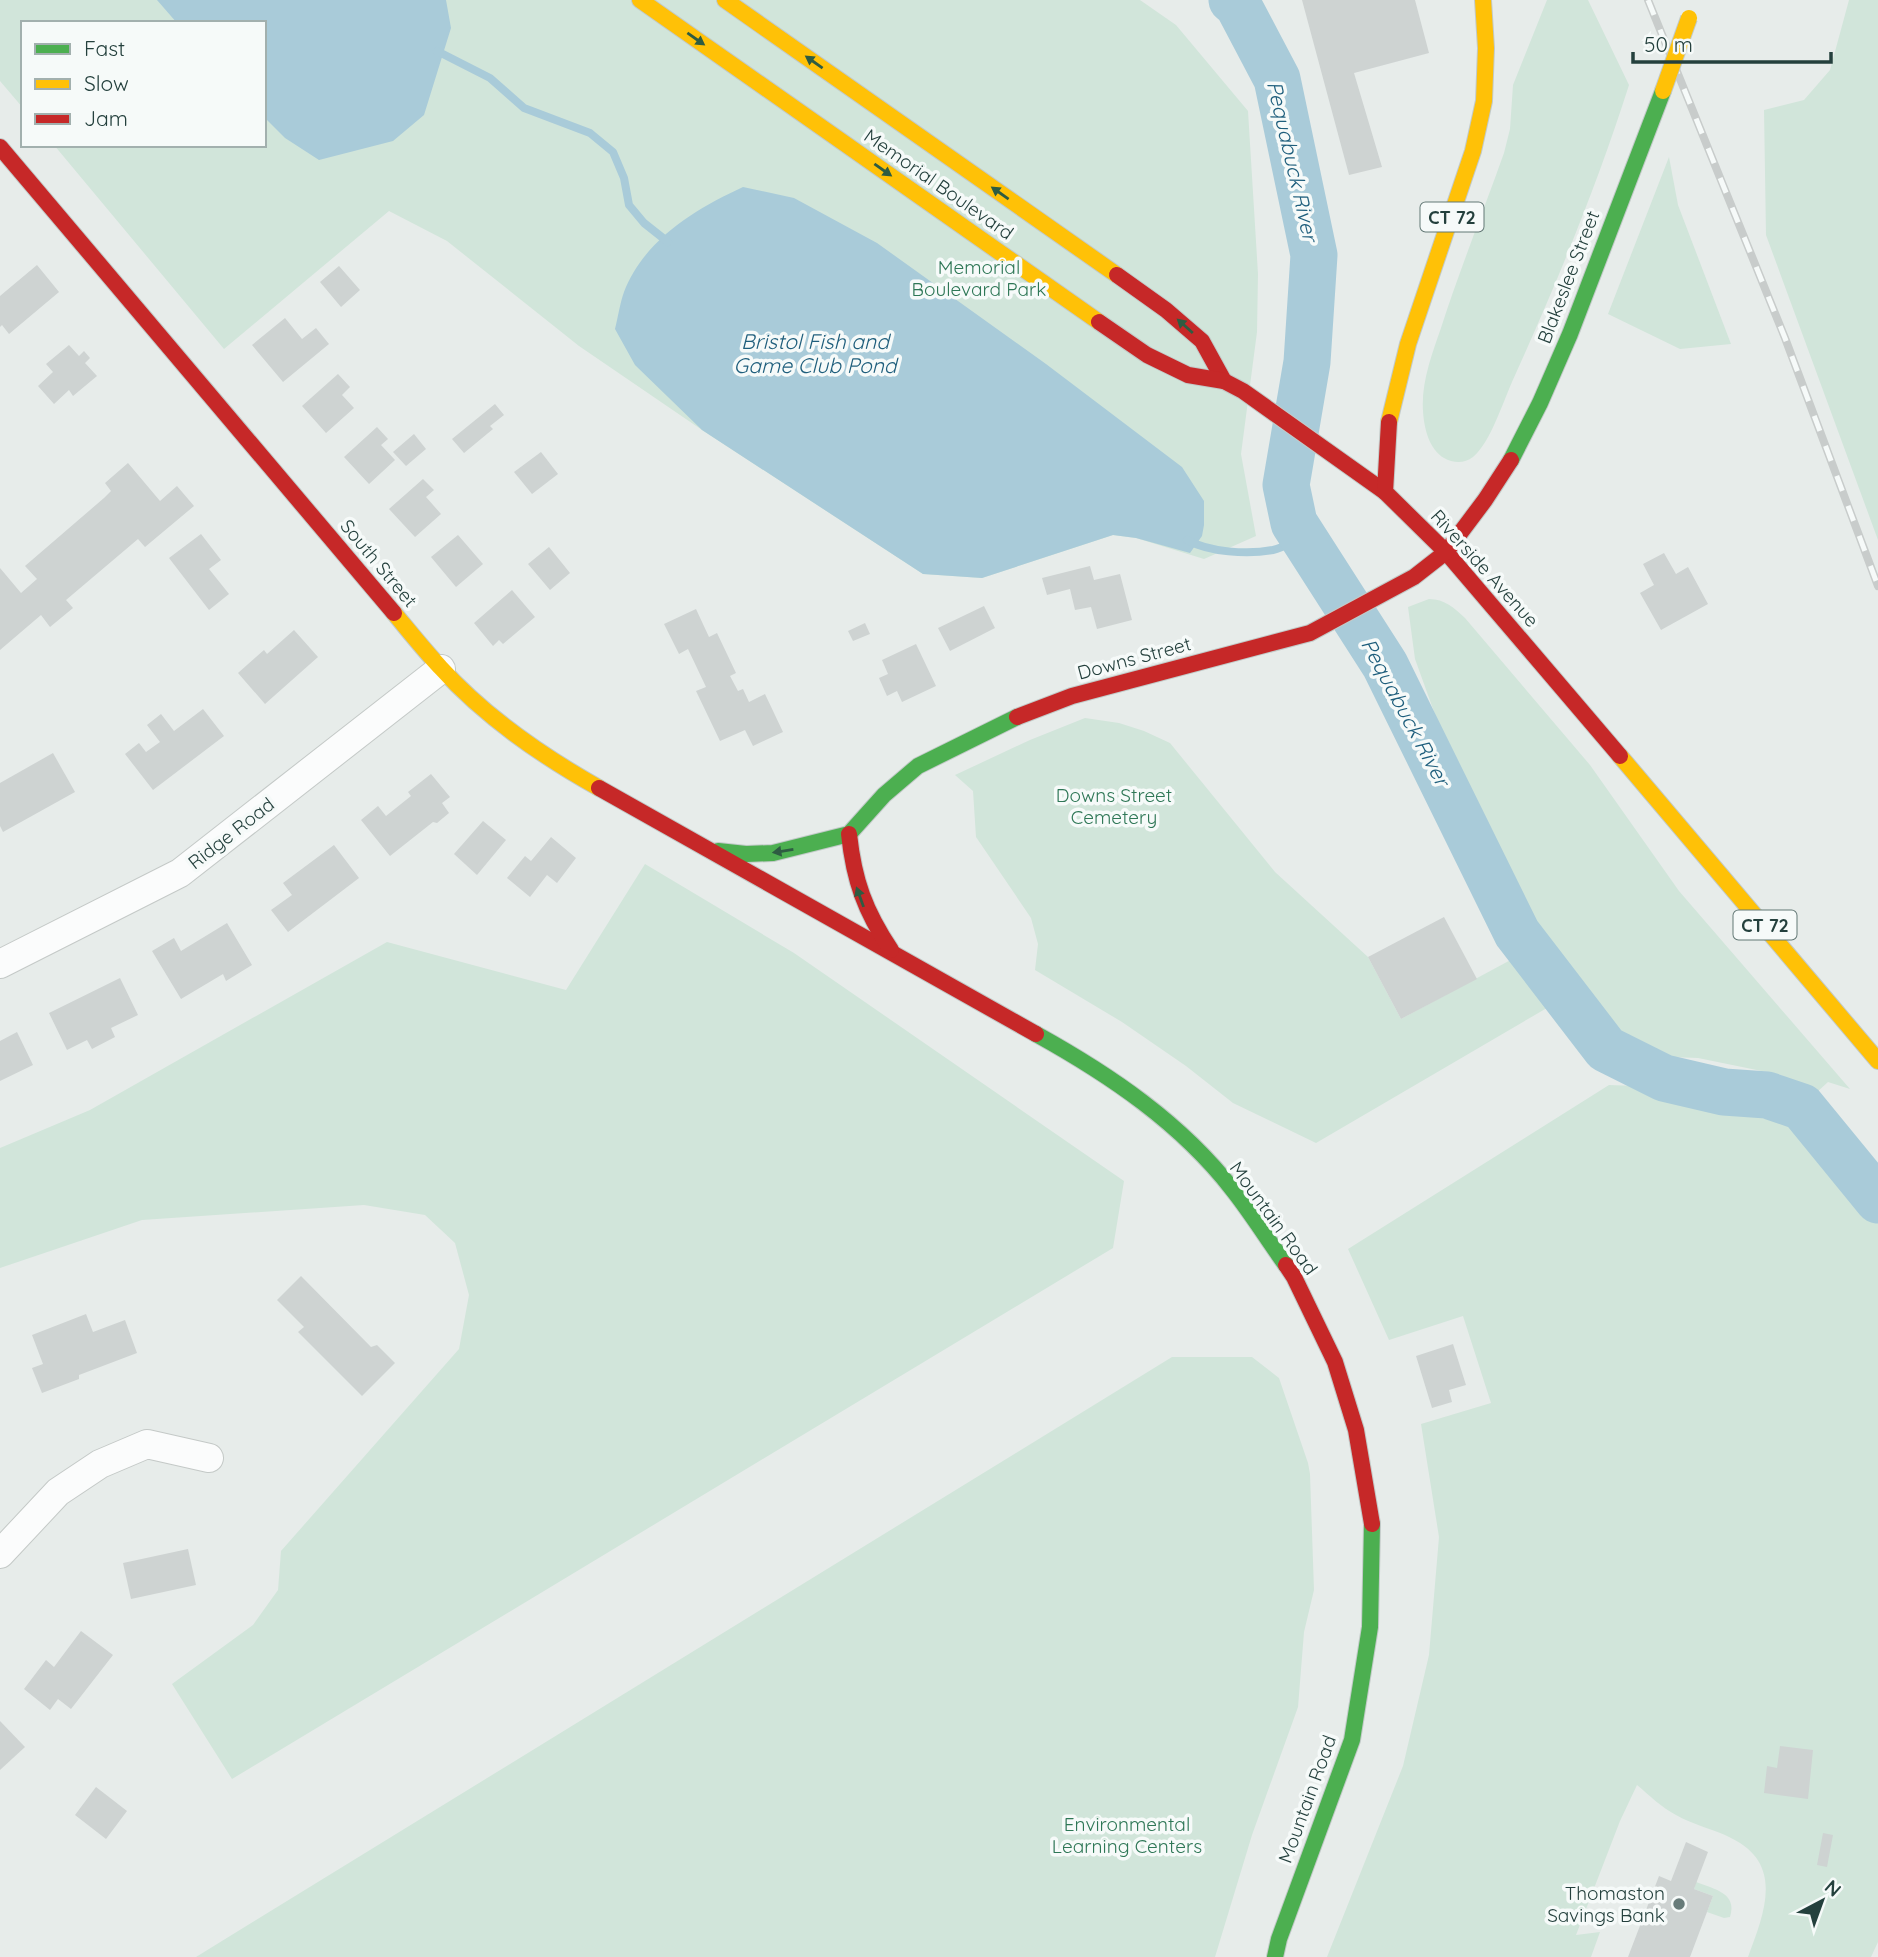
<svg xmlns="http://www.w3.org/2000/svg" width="1878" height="1957" viewBox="0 0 1878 1957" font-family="Quicksand,sans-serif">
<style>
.green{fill:#d1e5da}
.water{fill:#a9cbd9}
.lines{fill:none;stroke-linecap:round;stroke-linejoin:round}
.stream{stroke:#a9cbd9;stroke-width:8}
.river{stroke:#a9cbd9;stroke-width:47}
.building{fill:#ced3d2}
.street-casing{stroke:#c4c9c7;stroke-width:30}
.fast-casing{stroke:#c2cac8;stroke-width:18}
.slow-casing{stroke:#c2cac8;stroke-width:18}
.jam-casing{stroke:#c2cac8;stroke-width:18}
.street{stroke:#fbfcfc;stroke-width:28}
.fast{stroke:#4caf50;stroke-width:16}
.slow{stroke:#ffc107;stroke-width:16}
.jam{stroke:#c62828;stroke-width:16}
.rail-casing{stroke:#c8cccb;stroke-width:8}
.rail{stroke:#f6faf9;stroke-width:5;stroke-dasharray:16;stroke-linecap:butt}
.slow-bridge-casing{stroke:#c2cac8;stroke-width:18;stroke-linecap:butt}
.slow-bridge{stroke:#ffc107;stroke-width:16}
.oneway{fill:#2e5c42}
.poi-dot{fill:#687c7a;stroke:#f6faf9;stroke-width:2.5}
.labels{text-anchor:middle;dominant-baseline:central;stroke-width:7;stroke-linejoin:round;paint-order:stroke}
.shield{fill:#f6faf9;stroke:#637875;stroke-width:2}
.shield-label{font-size:18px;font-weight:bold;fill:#24403d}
.street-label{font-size:19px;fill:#24403d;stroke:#f6faf9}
.park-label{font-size:19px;fill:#2e7756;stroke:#f6faf9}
.poi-label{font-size:19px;fill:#24403d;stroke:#f6faf9;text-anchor:end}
.water-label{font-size:21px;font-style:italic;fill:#1e5e7c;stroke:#f6faf9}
</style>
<rect width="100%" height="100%" fill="#e7ecea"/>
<g class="green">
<polygon points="0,0 1140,0 1176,25 1248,111 1258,274 1257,332 1241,454 1256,536 1204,559 1136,538 1113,535 982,578 923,574 702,430 579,346 447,241 389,211 224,349 54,145 264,145 264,23 23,23 23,108 0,81"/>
<path d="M1547 0H1588L1629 85C1597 186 1556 285 1512 382 1503 402 1490 443 1473 457 1464 464 1453 463 1444 458 1429 449 1424 428 1423 411 1421 383 1432 354 1441 328 1460 269 1483 212 1504 153L1510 129 1513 85Z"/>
<polygon points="1849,0 1878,0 1878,540 1766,235 1764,110 1804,100 1830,70"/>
<polygon points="1669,157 1678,205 1731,344 1680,349 1608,314"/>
<path d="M1429 599C1445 599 1454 608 1465 618L1590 765 1679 891 1850 1089 1828 1082 1816 1093 1781 1075 1698 1058 1670 1057 1640 1045 1608 1022 1560 970 1528 926 1485 833 1437 720 1415 659 1408 607Z"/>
<polygon points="1085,718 1119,723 1144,731 1170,743 1275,872 1368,957 1401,1019 1518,956 1552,1005 1316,1143 1233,1103 1186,1066 1122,1022 1035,970 1038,944 1031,918 976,837 973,791 955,775 1030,740"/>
<polygon points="645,864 794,953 1124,1181 1113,1248 232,1779 172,1684 253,1625 278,1590 281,1551 459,1349 469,1295 455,1243 425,1215 364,1205 142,1220 0,1268 0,1148 90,1110 387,942 566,990"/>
<path d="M1609 1085 1637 1086 1689 1102 1731 1111 1772 1116 1810 1135 1878 1221V1942L1871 1957H1748C1764 1914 1785 1864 1731 1838 1714 1829 1693 1825 1676 1815 1662 1808 1649 1795 1637 1785L1620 1821 1576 1935 1600 1932 1591 1957H1327L1403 1766 1429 1655 1439 1537 1421 1424 1491 1403 1463 1316 1389 1340 1348 1249Z"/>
<polygon points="1172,1357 1252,1357 1279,1378 1308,1463 1310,1474 1314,1590 1304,1632 1298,1707 1252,1835 1215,1957 196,1957"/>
<path d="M1696 1882C1714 1889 1738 1893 1730 1917L1724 1918 1707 1912 1713 1896 1694 1889Z"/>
</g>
<g class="water">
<polygon points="157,0 446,0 451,28 424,115 393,141 319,160 285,138 264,117 264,23 177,23"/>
<path d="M743 187 794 198 877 243 1046 364 1182 467 1204 501V525L1202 536 1190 553 1136 538 1113 535 982 578 923 574 702 430 635 365 615 329C618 317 620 303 624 292 644 240 695 209 743 187Z"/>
</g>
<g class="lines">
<g class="stream">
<polyline points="437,51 490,78 524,108 590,133 613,152 624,178 629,205 644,223 668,242"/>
<path d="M1187 540C1209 552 1247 555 1273 550 1283 548 1294 541 1303 537"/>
</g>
<polyline class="river" points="1232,0 1238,5 1277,79 1314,255 1307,362 1286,485 1294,523 1385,665 1517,933 1606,1049 1664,1078 1724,1092 1767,1095 1802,1107 1878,1200"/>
</g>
<g class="building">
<polygon points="1302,0 1415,0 1429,53 1354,73 1382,167 1349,175"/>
<polygon points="37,265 59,292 9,334 2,325 0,327 0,296"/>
<polygon points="339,266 360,290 341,307 320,282"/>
<polygon points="285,318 302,339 316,328 329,344 283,382 252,345"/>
<polygon points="69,345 79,356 84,351 90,358 85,363 97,376 73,396 69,390 54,404 38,386 53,372 46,364"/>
<polygon points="338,374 350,387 342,395 354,408 326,433 302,406"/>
<polygon points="495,404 504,415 490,426 493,429 464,453 452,439"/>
<polygon points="377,427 388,439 381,445 395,460 369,484 344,457"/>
<polygon points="414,434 426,449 406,466 393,452"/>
<polygon points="541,452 558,474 532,494 514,472"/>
<polygon points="128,463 160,501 177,486 194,506 145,547 138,539 66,600 73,608 50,627 41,615 0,650 0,568 21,593 37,579 25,566 104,498 111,491 105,483"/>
<polygon points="423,479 434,490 426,497 441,514 415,537 389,509"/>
<polygon points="201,534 221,560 209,569 229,594 209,610 169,558"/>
<polygon points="458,535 483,564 456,587 431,557"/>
<polygon points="549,547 570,573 550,590 528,564"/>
<polygon points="1664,553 1676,574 1688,567 1708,604 1661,630 1640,593 1654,585 1643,564"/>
<polygon points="1090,566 1094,580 1120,574 1132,620 1097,629 1091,607 1075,610 1070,589 1047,595 1042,578"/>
<polygon points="512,590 535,617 503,644 499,640 493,646 474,623"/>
<polygon points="984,606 995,628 950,651 938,628"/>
<polygon points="696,609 709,637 717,633 736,673 730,676 738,691 743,689 749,702 765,694 783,732 753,746 745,730 720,741 696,691 706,687 688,649 679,654 664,624"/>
<polygon points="865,623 870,634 853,641 848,631"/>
<polygon points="294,630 318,657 265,704 238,673 264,650 267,654"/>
<polygon points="916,644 936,686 902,702 897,691 887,696 879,678 888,674 882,660"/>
<polygon points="203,709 224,736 153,790 125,754 139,743 146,752 160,742 147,725 161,714 174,731"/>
<polygon points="53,753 75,792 3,832 0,826 0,783"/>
<polygon points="431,774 450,797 442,803 449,813 437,823 433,822 390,856 361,820 378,806 386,816 411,796 408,792"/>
<polygon points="483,821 506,840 477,875 454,854"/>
<polygon points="551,837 576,858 557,883 547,875 530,897 507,878 525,856 531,861"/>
<polygon points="334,845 359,878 288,932 271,910 292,895 283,883"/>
<polygon points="1444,917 1477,979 1401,1019 1368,957"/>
<polygon points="227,923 252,965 226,981 223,974 181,999 152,951 174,938 181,951"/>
<polygon points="120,978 138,1015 111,1028 115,1037 92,1049 87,1040 67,1050 49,1013"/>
<polygon points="17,1032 33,1065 0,1081 0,1041"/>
<polygon points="301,1276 371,1347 377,1345 395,1363 362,1396 298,1332 304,1327 277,1300"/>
<polygon points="86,1314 93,1332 125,1320 137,1353 79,1375 79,1379 42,1393 32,1368 43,1364 32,1335"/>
<polygon points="1453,1344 1466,1385 1449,1390 1452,1402 1432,1408 1416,1356"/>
<polygon points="188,1549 196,1585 131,1599 123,1563"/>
<polygon points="81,1631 113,1655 71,1709 58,1699 50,1710 24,1689 46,1660 54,1667"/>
<polygon points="0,1721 25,1747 0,1770"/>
<polygon points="1780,1746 1813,1750 1808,1799 1764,1793 1767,1766 1777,1768"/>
<polygon points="96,1787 127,1811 106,1839 75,1815"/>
<polygon points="1823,1833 1833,1835 1827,1867 1817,1865"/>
<polygon points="1686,1842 1708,1852 1694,1889 1713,1896 1690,1957 1628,1957 1659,1876 1671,1881"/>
</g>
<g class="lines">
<defs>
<g id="street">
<polyline points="0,964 180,873 441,669"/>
<polyline points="0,1554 58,1492 100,1464 147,1444 209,1458"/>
</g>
<g id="fast">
<polyline points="1511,460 1540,403 1570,334 1663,91"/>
<polyline points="718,851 746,854 773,853 849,834 884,795 918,766 1017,717"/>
<path d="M1036 1034C1110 1075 1181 1123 1233 1190 1252 1214 1268 1240 1286 1265"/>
<polyline points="1275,1957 1279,1939 1352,1740 1370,1627 1372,1524"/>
</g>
<g id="slow">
<polyline points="640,0 1099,322"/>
<polyline points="725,0 1117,275"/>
<polyline points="1389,422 1408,344 1473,151 1484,101 1486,48 1483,0"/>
<path d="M394 613C409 631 424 650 440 667 484 716 542 756 599 788"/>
<polyline points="1620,756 1878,1061"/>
</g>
<g id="jam">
<polyline points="0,147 394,613"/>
<polyline points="1117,275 1166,310 1202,341 1224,381"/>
<polyline points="1099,322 1147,355 1188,375 1224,381 1243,391 1385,492"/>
<polyline points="1389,422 1385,492 1446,552 1620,756"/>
<polyline points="1017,717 1072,696 1310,633 1414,577 1446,552 1485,500 1511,460"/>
<polyline points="599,788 1036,1034"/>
<path d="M849 834C854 881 865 911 891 950"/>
<polyline points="1286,1265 1294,1277 1335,1362 1356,1430 1372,1524"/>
</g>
</defs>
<use href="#street" class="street-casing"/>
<use href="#fast" class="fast-casing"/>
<use href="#slow" class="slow-casing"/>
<use href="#jam" class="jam-casing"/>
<use href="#street" class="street"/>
<use href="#fast" class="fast"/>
<use href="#slow" class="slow"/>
<use href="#jam" class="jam"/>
<defs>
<polyline id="rail" points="1648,0 1785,338 1878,586"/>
</defs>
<use href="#rail" class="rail-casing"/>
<use href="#rail" class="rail"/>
<defs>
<polyline id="slow-bridge" points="1663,91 1689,18"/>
</defs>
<use href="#slow-bridge" class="slow-bridge-casing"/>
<use href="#slow-bridge" class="slow-bridge"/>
</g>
<defs><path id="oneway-solid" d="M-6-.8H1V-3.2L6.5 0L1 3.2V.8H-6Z" transform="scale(1.75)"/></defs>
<g class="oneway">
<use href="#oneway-solid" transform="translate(696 39) rotate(35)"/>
<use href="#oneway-solid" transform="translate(814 62) rotate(-145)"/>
<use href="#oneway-solid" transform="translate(883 170) rotate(35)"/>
<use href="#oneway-solid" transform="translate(1000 193) rotate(-145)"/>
<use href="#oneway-solid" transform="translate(1185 326) rotate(-138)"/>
<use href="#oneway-solid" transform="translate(783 851) rotate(171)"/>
<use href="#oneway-solid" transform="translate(860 897) rotate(-110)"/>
</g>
<circle class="poi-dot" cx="1679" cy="1904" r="7"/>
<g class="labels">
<g class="shield">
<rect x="1420.5" y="202.5" width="63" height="29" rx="5"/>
<rect x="1733.5" y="910.5" width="63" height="29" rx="5"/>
</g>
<g class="shield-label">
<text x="1452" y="217">CT 72</text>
<text x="1765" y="925">CT 72</text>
</g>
<g class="street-label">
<text transform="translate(939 184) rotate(35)">Memorial Boulevard</text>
<text transform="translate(1568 277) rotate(-69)">Blakeslee Street</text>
<text transform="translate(379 563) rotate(50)">South Street</text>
<text transform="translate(1485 568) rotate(48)">Riverside Avenue</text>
<text transform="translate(1134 658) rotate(-15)">Downs Street</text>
<text transform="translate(231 833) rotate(-38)">Ridge Road</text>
<text transform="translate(1274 1218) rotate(54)">Mountain Road</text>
<text transform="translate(1307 1799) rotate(-70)">Mountain Road</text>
</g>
<g class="park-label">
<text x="979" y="267">Memorial<tspan x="979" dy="22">Boulevard Park</tspan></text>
<text x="1114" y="795">Downs Street<tspan x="1114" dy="22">Cemetery</tspan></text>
<text x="1127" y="1824">Environmental<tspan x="1127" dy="22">Learning Centers</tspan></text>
</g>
<g class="poi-label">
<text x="1665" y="1893">Thomaston<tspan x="1665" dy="22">Savings Bank</tspan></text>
</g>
<g class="water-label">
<text transform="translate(1293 161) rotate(77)">Pequabuck River</text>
<text x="815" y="341">Bristol Fish and<tspan x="815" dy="24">Game Club Pond</tspan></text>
<text transform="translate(1406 712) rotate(62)">Pequabuck River</text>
</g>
</g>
<rect x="21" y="21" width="245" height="126" fill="#f6faf9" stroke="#a2b0ae" stroke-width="2"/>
<rect x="35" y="44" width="35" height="10" fill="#4caf50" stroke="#a2b0ae" stroke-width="2"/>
<text x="84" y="56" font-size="21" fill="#24403d">Fast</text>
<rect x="35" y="79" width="35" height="10" fill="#ffc107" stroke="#a2b0ae" stroke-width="2"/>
<text x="84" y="91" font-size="21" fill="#24403d">Slow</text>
<rect x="35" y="114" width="35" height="10" fill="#c62828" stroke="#a2b0ae" stroke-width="2"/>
<text x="84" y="126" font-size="21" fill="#24403d">Jam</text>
<g transform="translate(1822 1901) rotate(41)" stroke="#f6faf9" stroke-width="5" paint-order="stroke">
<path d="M0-5L12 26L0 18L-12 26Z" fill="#24403d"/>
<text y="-10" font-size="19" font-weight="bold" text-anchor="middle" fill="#24403d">N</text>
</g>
<path d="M1633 52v10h198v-10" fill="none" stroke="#24403d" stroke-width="3.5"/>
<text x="1644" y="52" font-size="21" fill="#24403d" stroke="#f6faf9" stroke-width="5" paint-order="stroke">50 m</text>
</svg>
